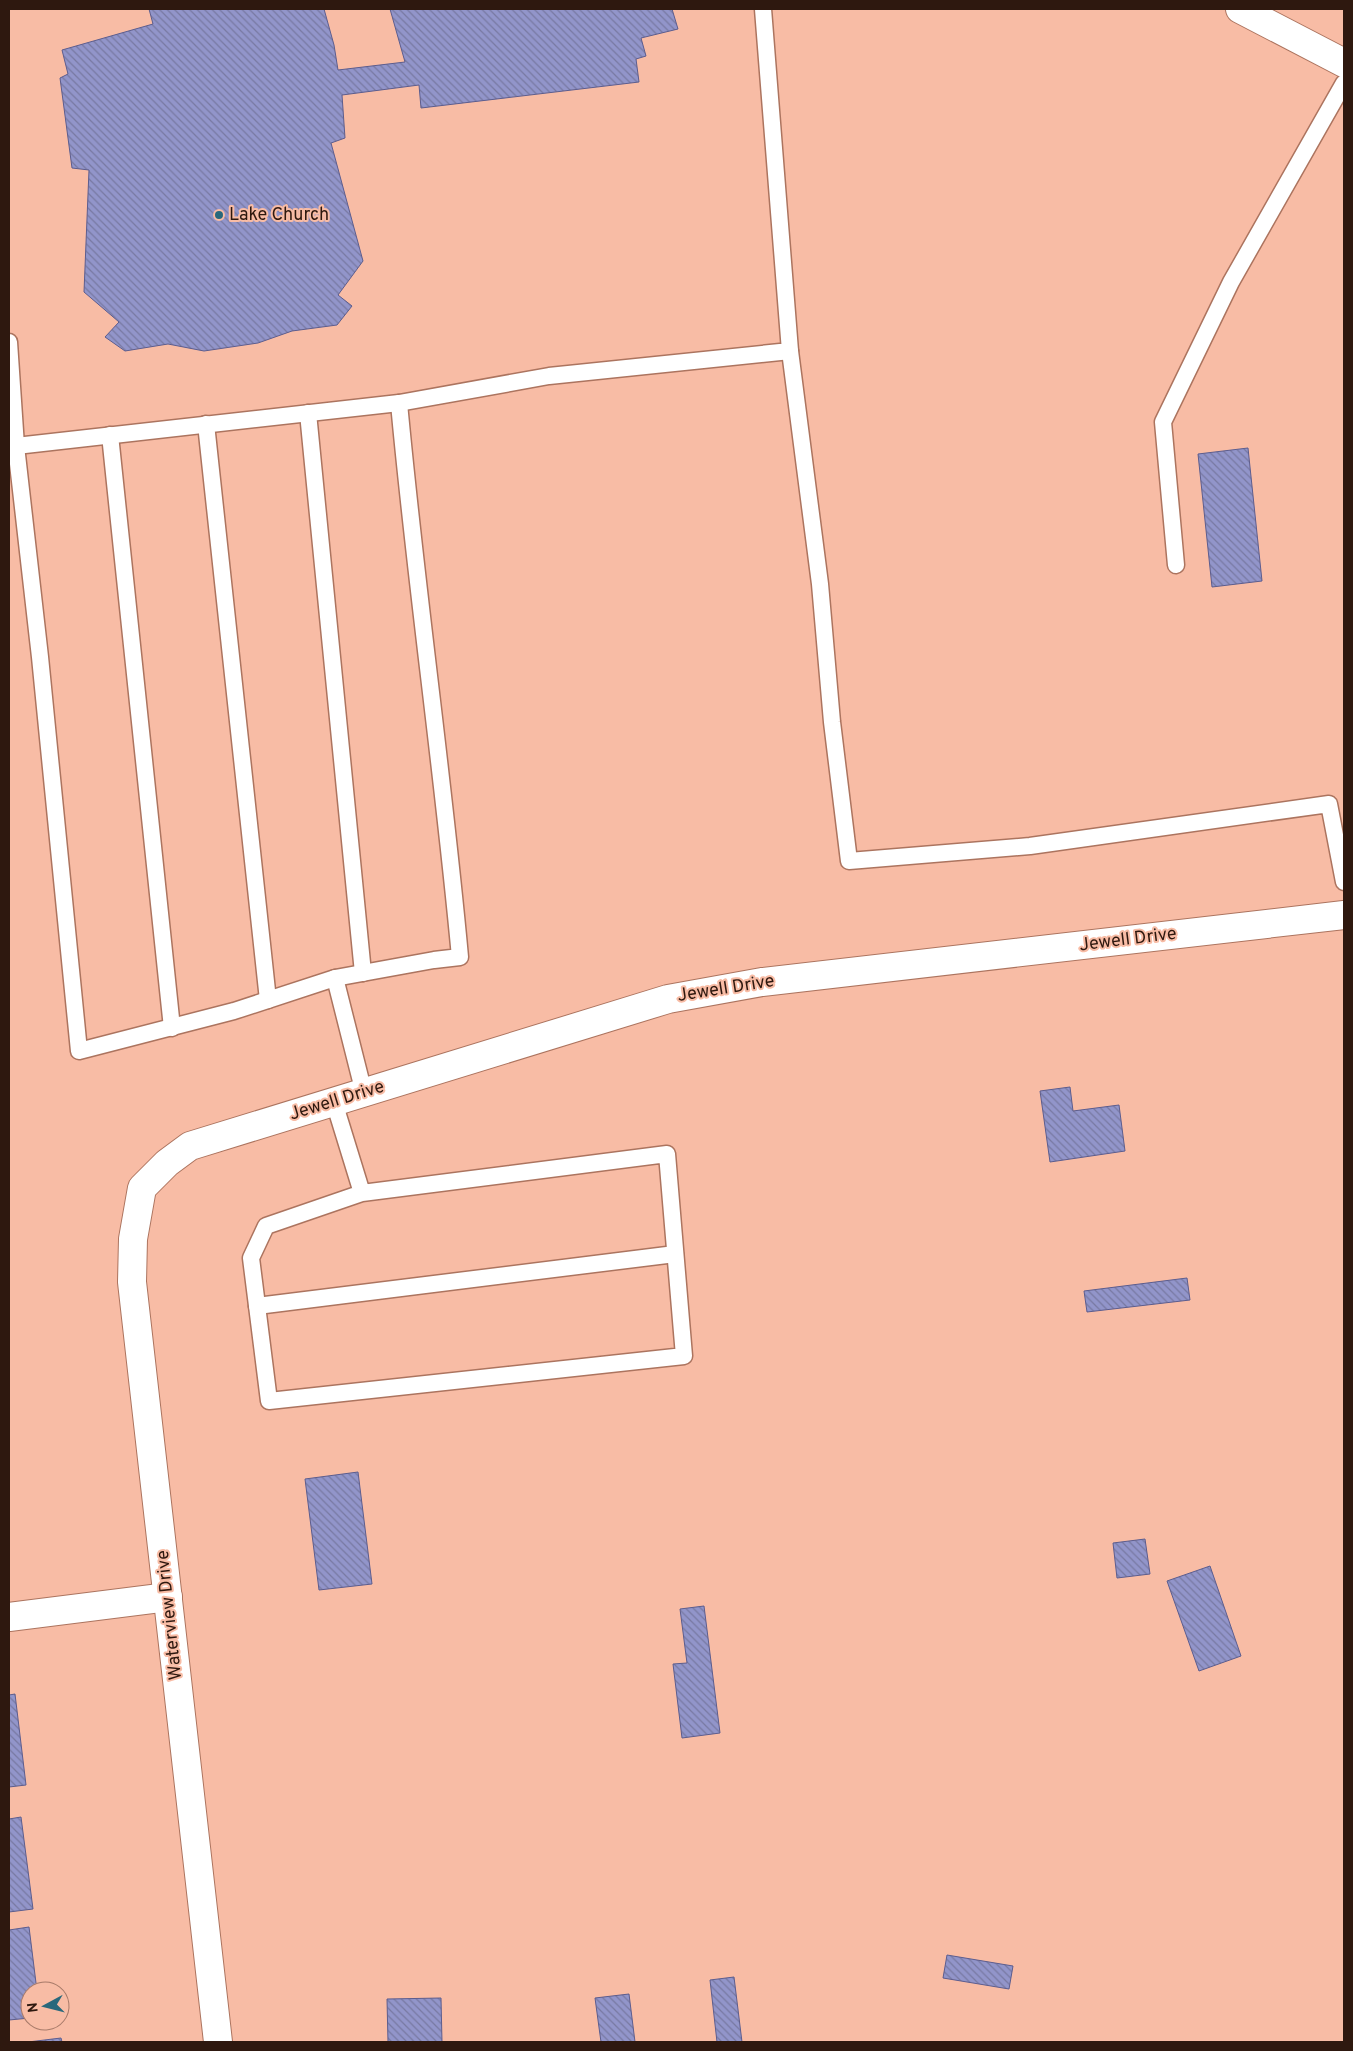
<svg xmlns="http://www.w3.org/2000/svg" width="1353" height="2051" viewBox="0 0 1353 2051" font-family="Overpass,sans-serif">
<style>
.building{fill:url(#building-back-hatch);stroke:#5c5d8e}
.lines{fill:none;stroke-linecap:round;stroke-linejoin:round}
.service-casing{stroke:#ac745f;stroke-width:19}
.minor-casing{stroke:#ac745f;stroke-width:30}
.tertiary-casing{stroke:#ac745f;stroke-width:30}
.service{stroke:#fff;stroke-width:16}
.minor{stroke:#fff;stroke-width:28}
.tertiary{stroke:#fff;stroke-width:28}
.poi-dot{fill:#28687c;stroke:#f8bca5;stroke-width:2}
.labels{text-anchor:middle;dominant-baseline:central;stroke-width:4;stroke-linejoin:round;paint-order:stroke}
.poi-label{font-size:18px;fill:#2e180f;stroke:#f8bca5;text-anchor:start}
.street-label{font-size:18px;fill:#2e180f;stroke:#f8bca5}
</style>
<defs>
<pattern id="building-back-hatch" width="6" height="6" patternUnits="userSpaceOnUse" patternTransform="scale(1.25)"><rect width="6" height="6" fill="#9295ca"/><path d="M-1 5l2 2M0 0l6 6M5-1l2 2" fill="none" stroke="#7879a2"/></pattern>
</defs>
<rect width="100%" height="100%" fill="#f8bca5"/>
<g class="building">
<polygon points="149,9 324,9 334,45 338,70 405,62 390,9 672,9 678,29 641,38 646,56 636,59 639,82 421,108 419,85 342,95 345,138 331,143 363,261 338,295 352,306 337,325 292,331 258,343 204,351 168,344 125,351 105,337 119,322 84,292 89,170 72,168 60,78 68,74 62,50 153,24"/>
<polygon points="1248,448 1262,581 1212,587 1198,454"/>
<polygon points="1070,1087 1073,1111 1119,1105 1125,1151 1050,1162 1040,1091"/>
<polygon points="1187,1278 1190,1300 1087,1312 1084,1291"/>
<polygon points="358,1472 372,1584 319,1590 305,1479"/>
<polygon points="1145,1539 1150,1574 1117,1578 1113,1543"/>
<polygon points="1210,1566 1241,1656 1199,1671 1167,1581"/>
<polygon points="704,1606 720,1733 682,1738 673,1664 687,1663 680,1609"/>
<polygon points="15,1694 26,1785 9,1787 9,1695"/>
<polygon points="21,1817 33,1909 9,1912 9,1819"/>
<polygon points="29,1927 37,1991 30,1991 30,2018 9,2020 9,1930"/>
<polygon points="947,1955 1013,1966 1009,1989 943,1978"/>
<polygon points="734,1977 742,2042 717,2042 710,1980"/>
<polygon points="629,1994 635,2042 601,2042 595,1998"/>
<polygon points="441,1998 442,2042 388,2042 387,1999"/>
<polygon points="61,2038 62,2042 28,2042"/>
</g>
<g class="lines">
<defs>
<g id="service">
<polyline points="9,342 16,446 40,657 79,1051 234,1011 335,978 364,1093"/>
<polyline points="790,351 820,584 832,722 849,861 1030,846 1329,804 1344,882"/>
<polyline points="308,413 363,973"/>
<polyline points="206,424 268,1000"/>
<polyline points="110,435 172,1028"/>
<polyline points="16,446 399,403"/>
<polyline points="1176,565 1163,422 1231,282 1344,83"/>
<path d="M335 978 434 960 460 957C443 772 416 588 399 403L549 376 790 351 763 9"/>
<polyline points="334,1102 362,1193 667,1154 684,1356 269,1401 251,1258 266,1226 362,1193"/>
<polyline points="257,1306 675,1254"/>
</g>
<polyline id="minor" points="9,1617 168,1597"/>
<g id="tertiary">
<polyline points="1240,9 1344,63"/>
<polyline points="218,2042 132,1282 133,1239 142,1188 167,1163 190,1146 668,999 762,982 1344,915"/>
</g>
</defs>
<use href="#service" class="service-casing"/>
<use href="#minor" class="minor-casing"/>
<use href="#tertiary" class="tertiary-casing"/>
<use href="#service" class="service"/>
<use href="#minor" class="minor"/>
<use href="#tertiary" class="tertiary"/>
</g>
<circle class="poi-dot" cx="219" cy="215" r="5"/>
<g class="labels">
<g class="poi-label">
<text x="229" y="215">Lake Church</text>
</g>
<g class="street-label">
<text transform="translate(1128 940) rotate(-7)">Jewell Drive</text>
<text transform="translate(726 989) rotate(-9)">Jewell Drive</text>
<text transform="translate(337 1101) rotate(-17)">Jewell Drive</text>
<text transform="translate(170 1615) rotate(-96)">Waterview Drive</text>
</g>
</g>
<rect width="1353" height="2051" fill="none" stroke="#2e180f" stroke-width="20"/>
<g transform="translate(45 2006) rotate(263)"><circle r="24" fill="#f8bca5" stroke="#a77a69"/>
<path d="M0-4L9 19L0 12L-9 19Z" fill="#28687c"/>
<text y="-8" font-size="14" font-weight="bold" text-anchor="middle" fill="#2e180f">N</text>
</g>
</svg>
